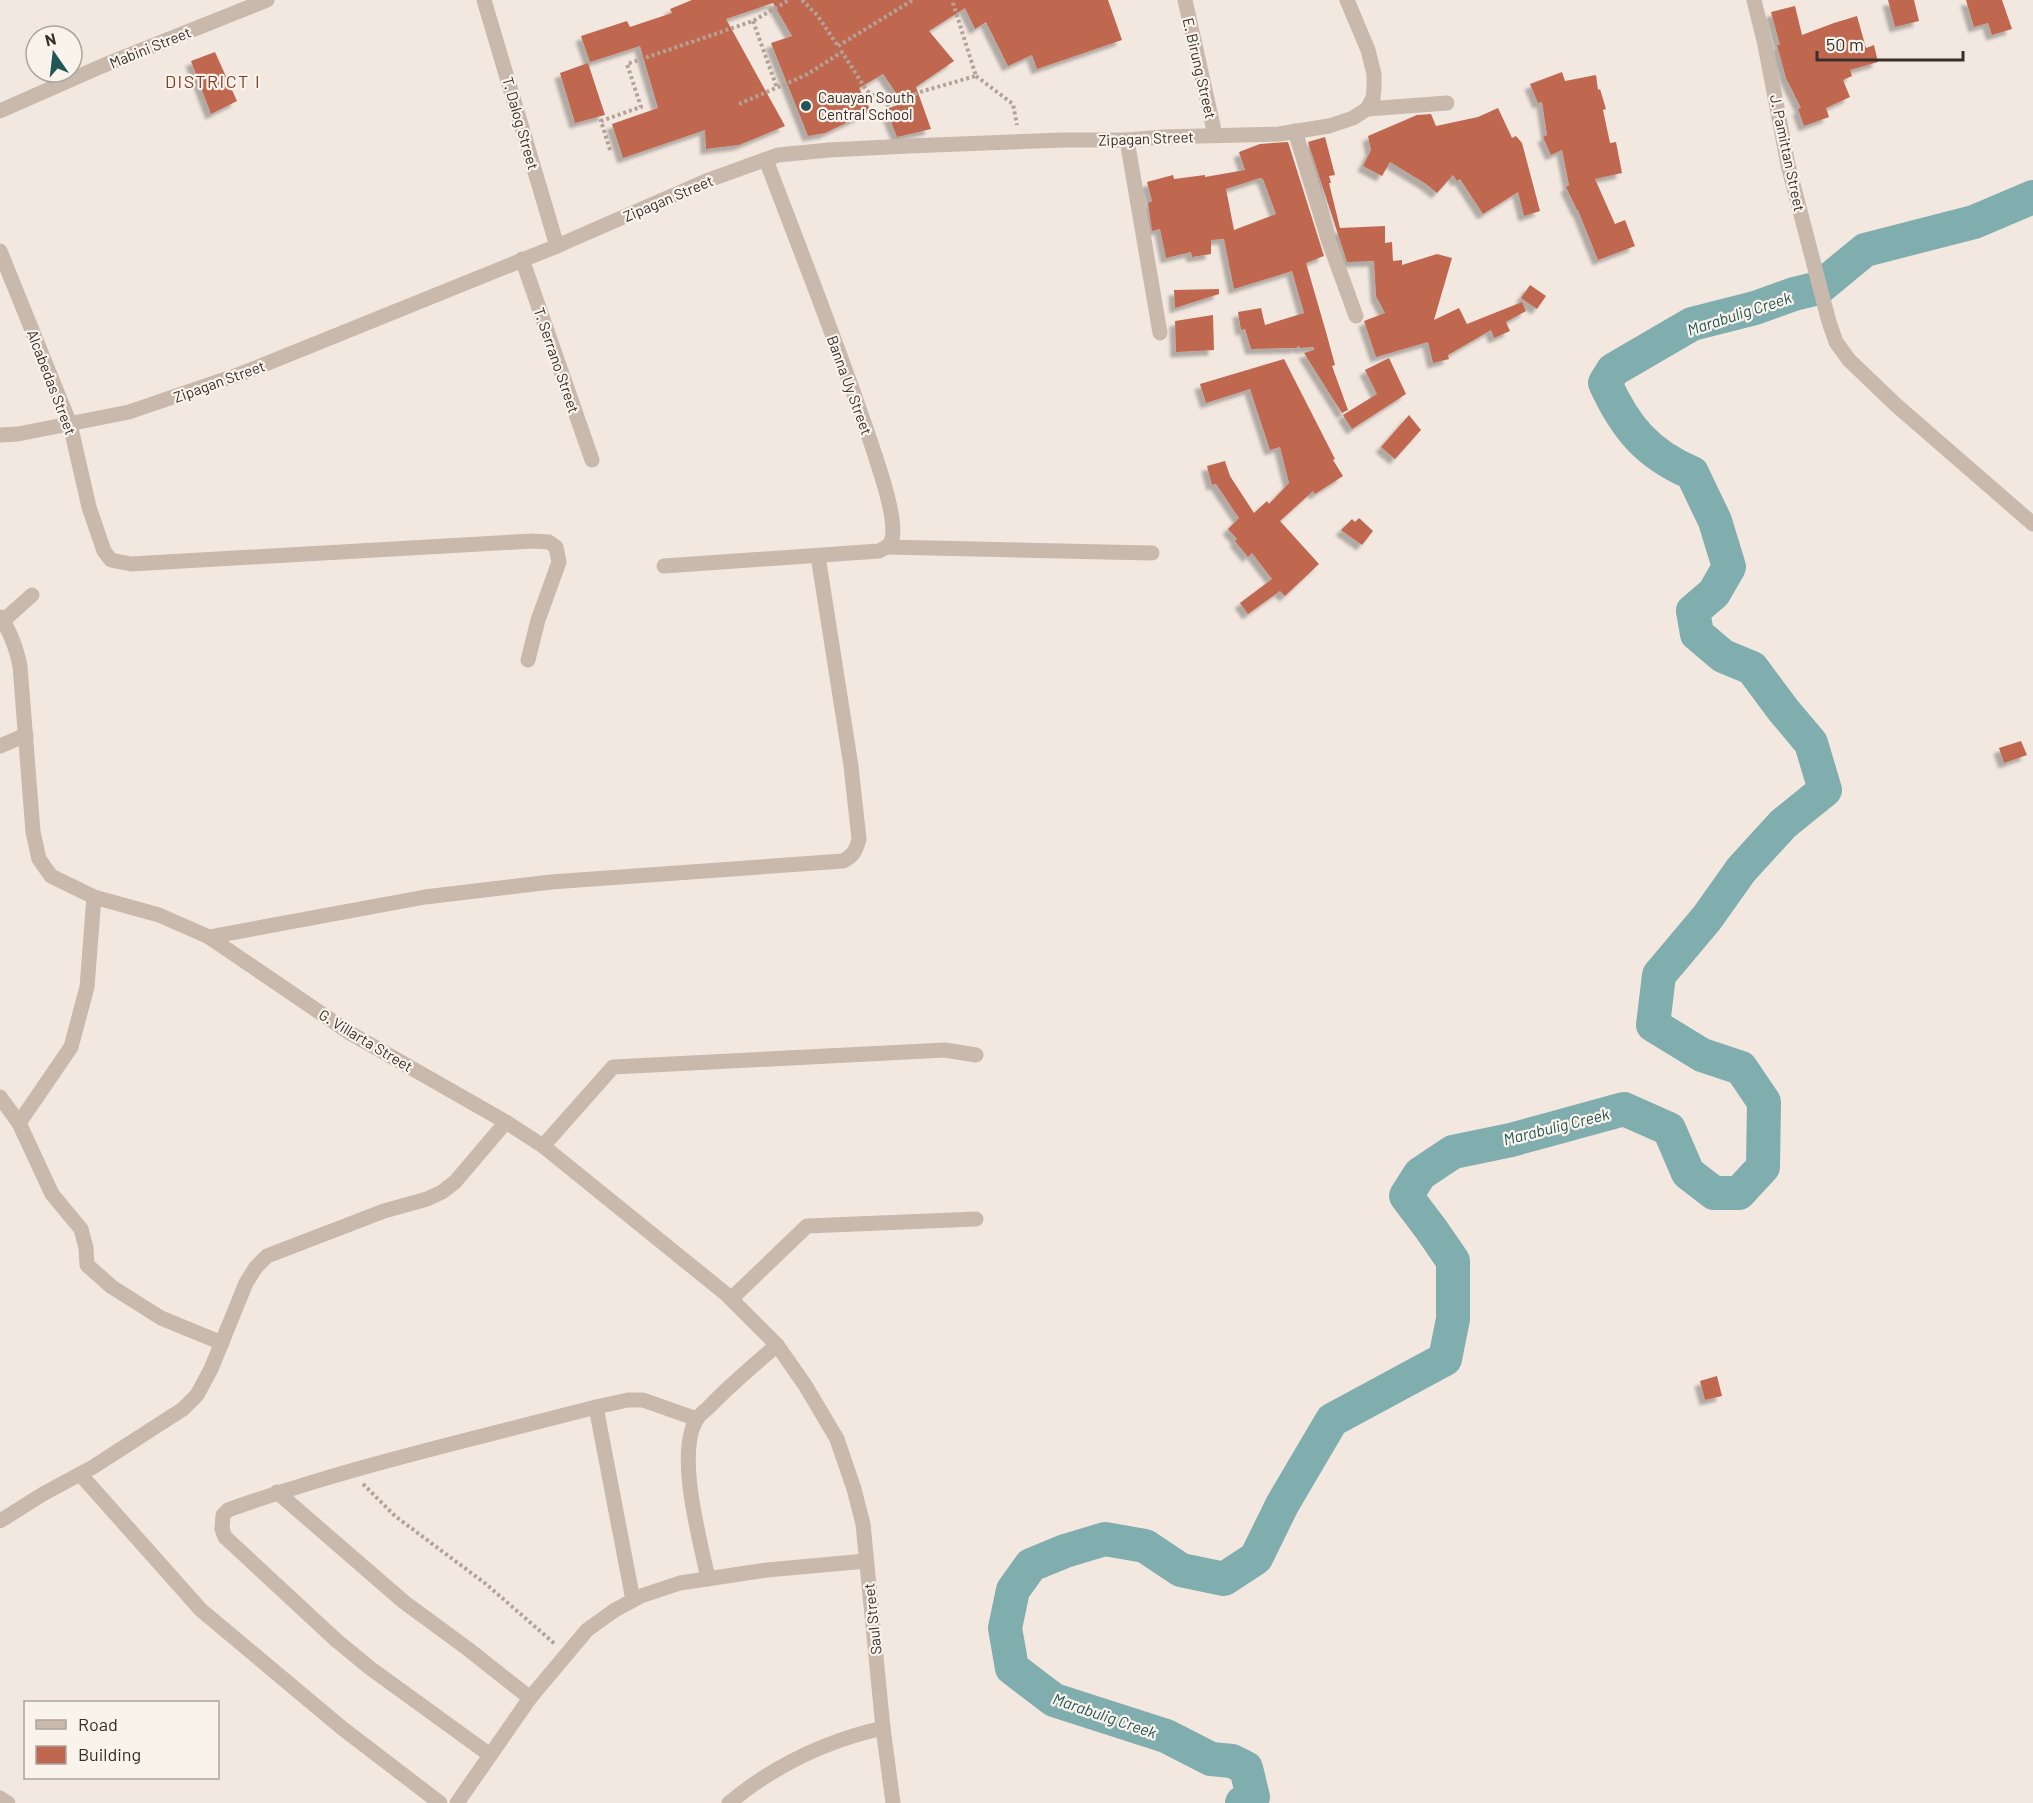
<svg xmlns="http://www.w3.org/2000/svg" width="2033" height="1803" viewBox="0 0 2033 1803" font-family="Barlow,sans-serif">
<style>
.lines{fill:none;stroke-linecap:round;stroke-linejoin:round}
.river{stroke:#80adad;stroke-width:34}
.building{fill:#bf6750;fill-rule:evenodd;filter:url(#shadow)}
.path{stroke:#b5a296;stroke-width:4;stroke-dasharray:3 3;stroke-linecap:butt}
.minor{stroke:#c9b8ac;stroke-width:15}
.poi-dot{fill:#225557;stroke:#f9f3ec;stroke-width:2}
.labels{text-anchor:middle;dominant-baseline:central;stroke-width:4.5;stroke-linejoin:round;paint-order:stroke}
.street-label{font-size:15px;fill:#382e2a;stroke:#f9f3ec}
.poi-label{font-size:15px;fill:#382e2a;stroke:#f9f3ec;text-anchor:start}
.water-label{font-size:16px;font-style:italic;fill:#225557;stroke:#f9f3ec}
.quarter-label{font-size:18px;letter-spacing:1.5px;fill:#823a28;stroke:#f9f3ec}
</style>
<defs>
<filter id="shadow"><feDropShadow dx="-5.5" dy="5.5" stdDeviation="1.5" flood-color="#0004"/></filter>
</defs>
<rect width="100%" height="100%" fill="#f2e8e0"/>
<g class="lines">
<path class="river" d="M1242 1803 1253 1797 1246 1768 1232 1761 1211 1759 1166 1736 1054 1700 1012 1668 1005 1628 1013 1590 1031 1565 1065 1551 1105 1539 1145 1546 1181 1570 1224 1579 1256 1558 1282 1505 1332 1420 1445 1359 1453 1319V1261L1431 1229 1406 1196 1420 1174 1453 1152 1511 1140 1624 1109 1669 1129 1688 1173 1714 1193H1739L1763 1167 1764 1102 1741 1068 1702 1055 1653 1025 1659 975 1707 918 1741 870 1783 824 1825 790 1811 743 1784 711 1752 668 1723 656 1697 634 1693 611 1714 593 1729 567 1715 521 1692 473C1647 454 1625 427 1605 383L1613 370 1692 324 1755 308 1794 294 1819 288 1865 250 1974 222 2033 197"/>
</g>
<g class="building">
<polygon points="692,0 1108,0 1122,40 1037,69 1032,55 1008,66 986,22 975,29 965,8 929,31 954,61 916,87 931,129 897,137 886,109 903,103 883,74 859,88 871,111 825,133 808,136 771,43 792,36 773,3 726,19 785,126 739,145 706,149 705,130 623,158 612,124 658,108 640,46 590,62 581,36 627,21 630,27 672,13 670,9"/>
<polygon points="1888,0 1914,0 1919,21 1895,27"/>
<polygon points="1966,0 2002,0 2012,29 1992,35 1988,23 1974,27"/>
<polygon points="1795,6 1802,35 1834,23 1857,16 1866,48 1874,45 1878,62 1850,70 1852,76 1843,80 1850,97 1826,108 1829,117 1804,126 1798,109 1801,108 1786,78 1777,45 1780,45 1771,12"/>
<polygon points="215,52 237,101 211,114 191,61"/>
<polygon points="588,63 605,115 575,123 560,73"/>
<polygon points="1562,72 1565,81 1596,75 1598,90 1600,89 1606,109 1603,110 1610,143 1616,142 1622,173 1595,179 1615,224 1625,220 1635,246 1598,260 1578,210 1577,210 1566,187 1569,185 1562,150 1551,155 1543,137 1547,135 1542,102 1538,103 1530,84"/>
<polygon points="1498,108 1512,138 1516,136 1522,143 1540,211 1524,216 1518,192 1483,214 1460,179 1457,181 1453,175 1437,193 1426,184 1390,162 1382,176 1363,166 1371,150 1368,136 1417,115 1431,114 1436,126 1478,117"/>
<polygon points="1325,137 1335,175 1329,176 1331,183 1329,183 1340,228 1385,226 1385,243 1392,242 1393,261 1402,260 1402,265 1437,254 1452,258 1434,320 1459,308 1467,324 1522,302 1526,311 1506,322 1510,331 1494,338 1491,330 1448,355 1449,359 1433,363 1428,342 1376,357 1364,321 1385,313 1376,296 1374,261 1347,262 1308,142"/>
<path d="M1288 142 1324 256 1306 263 1326 332 1335 365 1332 366 1348 410 1342 413 1304 353 1314 350V347L1300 348 1299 346 1296 348 1251 349 1245 329 1241 330 1238 312 1261 308 1265 325 1304 313 1292 271 1234 289 1224 239 1211 240V254L1192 257 1191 252 1166 258 1160 229 1152 231 1148 203 1152 201 1147 182 1173 175 1174 179 1205 175V177L1245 170 1239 152 1260 144ZM1260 178 1263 179 1276 214 1234 230 1226 189Z"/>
<polygon points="1530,285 1546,296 1537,309 1521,298"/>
<polygon points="1219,289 1219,294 1175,308 1174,290"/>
<polygon points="1213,315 1214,350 1176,352 1175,321"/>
<polygon points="1389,358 1406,394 1352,429 1343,415 1377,394 1365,370"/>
<polygon points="1284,359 1335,459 1333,460 1343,476 1315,494 1313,491 1280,521 1319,564 1285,596 1280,591 1248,614 1240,603 1272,579 1252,553 1248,557 1235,541 1237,539 1228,529 1239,518 1216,484 1212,485 1207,466 1225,461 1230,476 1254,513 1267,501 1269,504 1289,483 1280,447 1270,450 1250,389 1206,403 1200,384"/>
<polygon points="1409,415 1421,430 1395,459 1381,447"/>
<polygon points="1359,518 1373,531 1362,545 1341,530 1352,519 1355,522"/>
<polygon points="2021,741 2027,755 2004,763 1999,748"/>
<polygon points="1717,1376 1722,1396 1705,1400 1700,1381"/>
</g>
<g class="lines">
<g class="path">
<polyline points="802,0 817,15 838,46"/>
<polyline points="753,21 777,88"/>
<polyline points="838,46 913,0"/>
<polyline points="976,76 1013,104 1017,125"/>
<polyline points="739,104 806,75 842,52 867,91 887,105 923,91 976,76 952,0"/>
<polyline points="610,150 601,121 641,107 627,64 753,21 789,0"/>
<polyline points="363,1484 395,1516 486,1584 555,1644"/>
</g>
<g class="minor">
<polyline points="484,0 557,246"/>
<polyline points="1185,0 1215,135"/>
<polyline points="1754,0 1765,45 1788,165 1829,322 1836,342 1849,360 1896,405 2033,524"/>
<polyline points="1367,109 1447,103"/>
<polyline points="0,111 102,66 267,0"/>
<polyline points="1295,131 1329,242 1356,316"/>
<polyline points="1127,140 1160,333"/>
<polyline points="0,251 70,424 89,507 104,551 111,560 131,564 532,541 549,542 556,547 559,562 538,620 528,660"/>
<polyline points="522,259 592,460"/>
<polyline points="0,435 18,434 129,412 243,373 557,246 706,181 778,155 829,150 908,146 1063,140 1127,140 1162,137 1279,134 1329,126 1353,118 1367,109 1373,98 1374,89 1374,74 1368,50 1347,0"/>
<polyline points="887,547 1152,553"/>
<path d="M664 566 879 551C885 548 890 546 892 539 897 518 879 468 872 446 840 350 802 255 766 160"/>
<path d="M0 617C11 632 16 647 20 666L33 832 39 859 51 876 94 897 159 915 209 937 350 1033 506 1122 543 1146 726 1294 777 1345 805 1385 837 1439 854 1489 863 1524 883 1728 893 1803"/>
<polyline points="3,621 32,595"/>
<polyline points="0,746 26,735"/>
<path d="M209 937 425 897 551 882 843 861C853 856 856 851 859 839L851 766 818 556"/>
<polyline points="0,1097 19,1123 52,1194 81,1229 86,1248 87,1265 112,1287 161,1318 222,1343"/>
<polyline points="19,1123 71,1047 87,987 94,897"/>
<polyline points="543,1146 613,1067 945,1050 976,1055"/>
<polyline points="731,1299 807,1226 976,1219"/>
<polyline points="596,1407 633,1600"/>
<polyline points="80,1474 201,1610 342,1728 440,1803"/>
<polyline points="277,1492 404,1602 468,1649 530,1698"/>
<polyline points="0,1521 43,1494 93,1467 183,1409 197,1395 211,1369 246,1283 256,1267 267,1256 384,1211 427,1199 442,1192 455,1182 506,1122"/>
<path d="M708 1579C700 1538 676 1457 696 1420 699 1415 705 1411 709 1407 730 1385 754 1365 777 1345"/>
<path d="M490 1755 370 1668 336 1640 225 1537 222 1529 223 1515 228 1510C348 1467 473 1439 596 1407L628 1400H643L697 1419"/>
<polyline points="0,1798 8,1803"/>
<polyline points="457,1803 530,1698 587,1630 615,1610 641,1596 680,1583 767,1570 866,1561"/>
<path d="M729 1803C775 1765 825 1741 883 1728"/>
</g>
</g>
<circle class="poi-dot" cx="806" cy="106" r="6"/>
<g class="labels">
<g class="street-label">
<text transform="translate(150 47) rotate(-22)">Mabini Street</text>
<text transform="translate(1200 68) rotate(77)">E. Birung Street</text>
<text transform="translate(521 123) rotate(74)">T. Dalog Street</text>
<text transform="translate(1146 138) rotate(-2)">Zipagan Street</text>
<text transform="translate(1788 153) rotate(78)">J. Pamittan Street</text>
<text transform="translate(668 198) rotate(-23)">Zipagan Street</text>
<text transform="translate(557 360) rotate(71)">T. Serrano Street</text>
<text transform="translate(219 381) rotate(-20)">Zipagan Street</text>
<text transform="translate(52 382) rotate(69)">Alcabedas Street</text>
<text transform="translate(850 385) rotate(70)">Banna Uy Street</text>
<text transform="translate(366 1040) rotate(31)">G. Villarta Street</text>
<text transform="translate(872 1619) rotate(-96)">Saul Street</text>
</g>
<g class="poi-label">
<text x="818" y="97">Cauayan South<tspan x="818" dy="17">Central School</tspan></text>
</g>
<g class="water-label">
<text transform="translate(1739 313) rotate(-18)">Marabulig Creek</text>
<text transform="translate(1556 1126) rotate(-14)">Marabulig Creek</text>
<text transform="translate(1105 1715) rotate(19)">Marabulig Creek</text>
</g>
<g class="quarter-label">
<text x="213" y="81">DISTRICT I</text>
</g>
</g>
<rect x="24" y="1701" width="195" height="78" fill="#f9f3ec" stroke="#aca49e" stroke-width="1.5"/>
<rect x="36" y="1720" width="30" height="9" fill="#c9b8ac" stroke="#aca49e" stroke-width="1.5"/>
<text x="78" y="1731" font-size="18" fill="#382e2a">Road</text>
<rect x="36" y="1746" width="30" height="18" fill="#bf6750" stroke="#aca49e" stroke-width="1.5"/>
<text x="78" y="1761" font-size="18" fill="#382e2a">Building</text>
<g transform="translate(54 54) rotate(346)"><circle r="28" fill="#f9f3ec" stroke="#aca49e" stroke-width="1.5"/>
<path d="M0-4.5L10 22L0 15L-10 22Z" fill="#225557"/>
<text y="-9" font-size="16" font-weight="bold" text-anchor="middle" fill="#382e2a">N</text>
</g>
<path d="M1817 51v9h146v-9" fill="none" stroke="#382e2a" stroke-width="3"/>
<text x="1826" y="51" font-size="18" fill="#382e2a" stroke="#f9f3ec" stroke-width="4.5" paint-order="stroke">50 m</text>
</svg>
